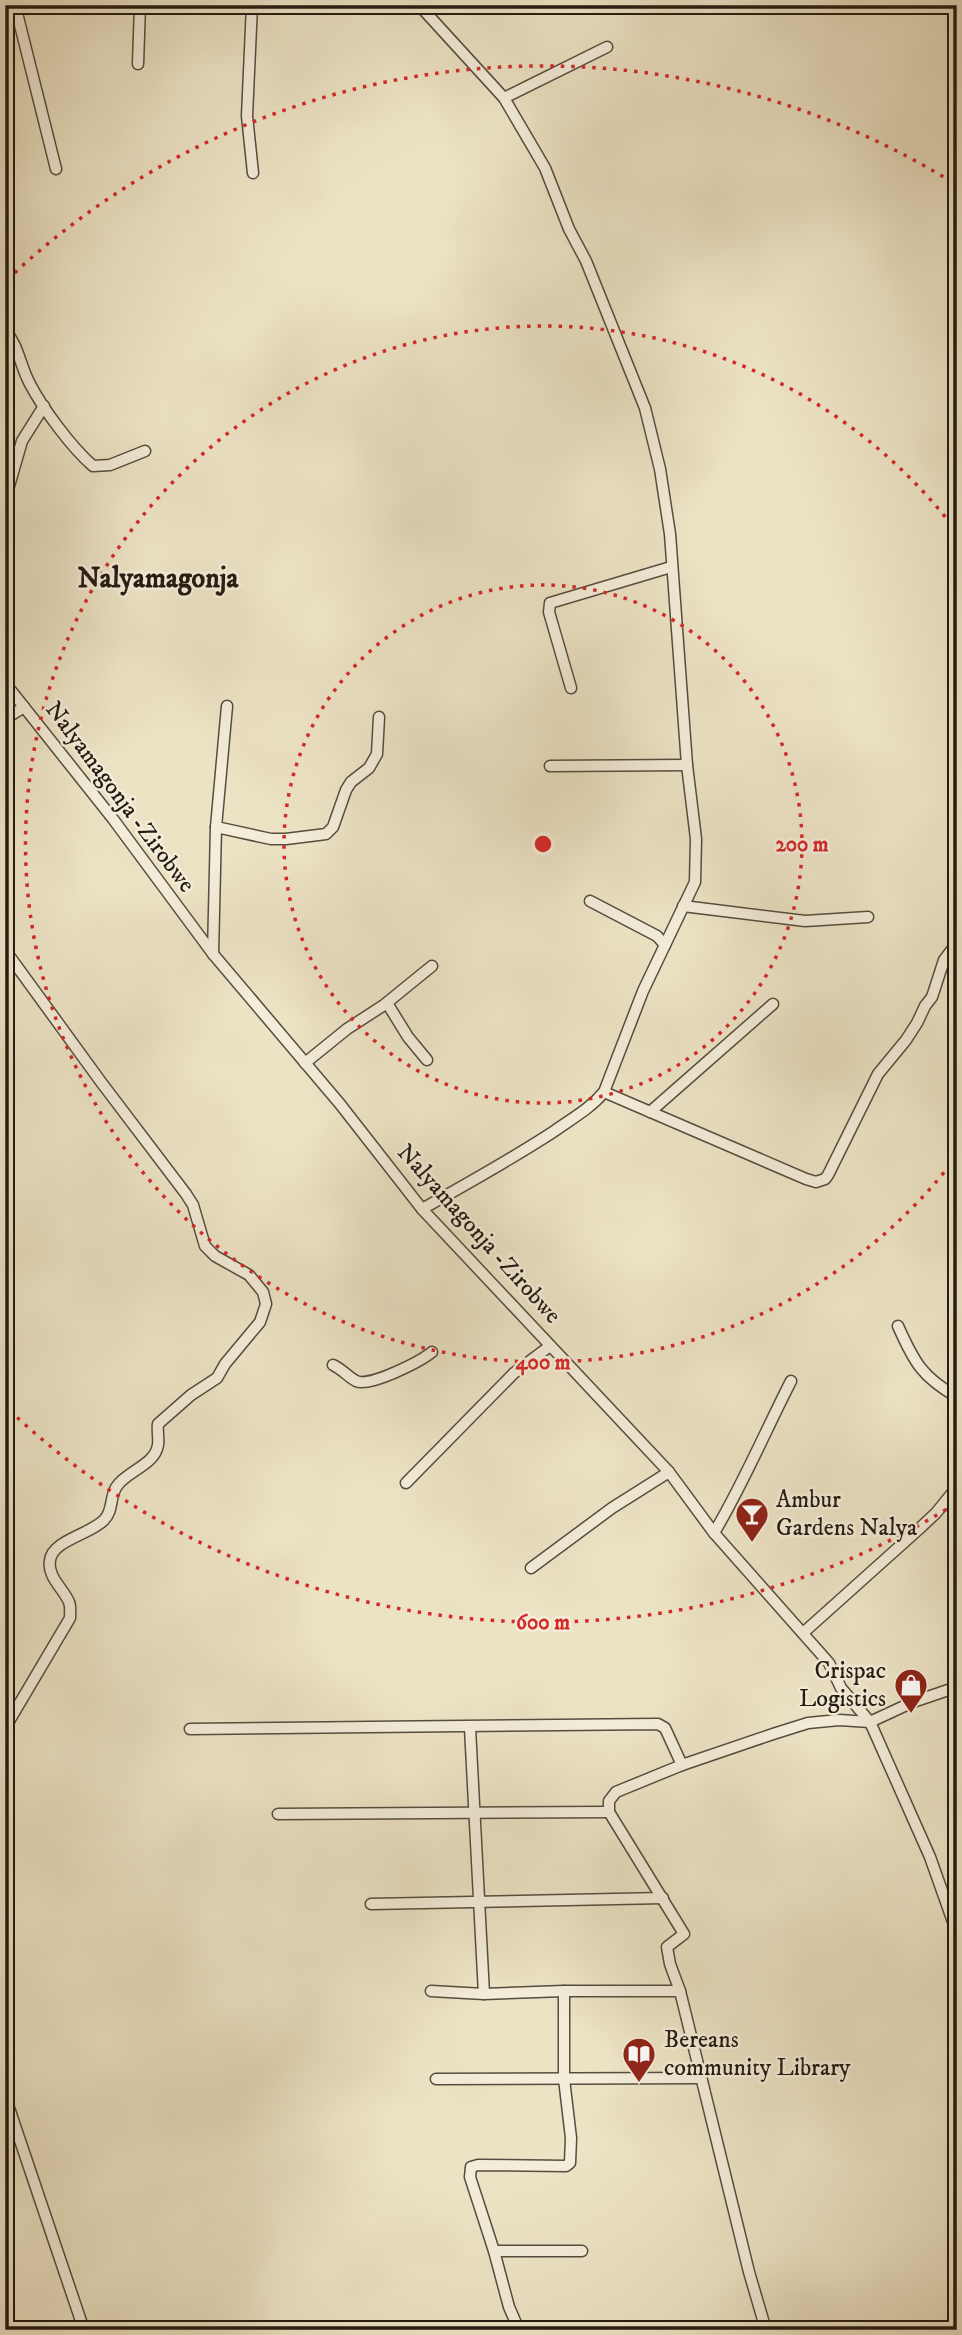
<svg xmlns="http://www.w3.org/2000/svg" width="962" height="2335" viewBox="0 0 962 2335" font-family="'IM FELL DW Pica',serif">
<style>
.lines{fill:none;stroke-linecap:round;stroke-linejoin:round}
.street-casing{stroke:#554d3f;stroke-width:13}
.street{stroke:#f3edd9;stroke-width:10}
.ring{fill:none;stroke:#d62828;stroke-width:3.5;stroke-dasharray:3.5 7}
.labels{text-anchor:middle;dominant-baseline:central;stroke-width:5;stroke-linejoin:round;paint-order:stroke}
.street-label{font-size:24px;fill:#231b12;stroke:#f3edd9}
.poi-label{font-size:24px;fill:#231b12;stroke:#f3edd9;text-anchor:start}
.quarter-label{font-size:28px;font-weight:bold;fill:#231b12;stroke:#f3edd9}
.centre{fill:#d62828;stroke:#f3edd9;stroke-width:3.5}
.ring-label{font-size:21px;text-anchor:middle;font-weight:bold;fill:#d62828;stroke:#f3edd9;stroke-width:5;stroke-linejoin:round;paint-order:stroke}
</style>
<rect width="100%" height="100%" fill="#ece3c5"/>
<filter id="stains"><feTurbulence type="fractalNoise" baseFrequency=".00286" numOctaves="4"/><feColorMatrix values="0 0 0 0 .2 0 0 0 0 .09 0 0 0 0 .02 0 0 0 .5 -.17"/></filter>
<radialGradient id="worn" r=".72"><stop offset=".6" stop-color="#630" stop-opacity="0"/><stop offset="1" stop-color="#630" stop-opacity=".3"/></radialGradient>
<g class="lines">
<defs>
<g id="street">
<polyline points="15,5 56,169"/>
<polyline points="252,5 247,116 253,173"/>
<path d="M419 5 504 98 545 168 569 229 586 261 645 408 660 469 670 534 687 765 696 839 695 882 643 991 604 1092C590 1109 571 1119 553 1132 510 1160 467 1184 422 1209"/>
<polyline points="138,64 140,5"/>
<polyline points="504,98 607,47"/>
<path d="M5 330C19 346 20 366 30 384 43 409 72 448 93 466L110 465 145 451"/>
<polyline points="5,500 22,441 44,406"/>
<polyline points="5,683 113,819 213,954 340,1104 422,1209 669,1472 714,1533 829,1663 841,1688 870,1722 930,1857 957,1933"/>
<polyline points="571,688 549,612 550,603 671,567"/>
<polyline points="5,719 24,707"/>
<polyline points="550,766 687,765"/>
<polyline points="216,827 271,839 286,839 326,834 333,827 346,790 351,782 369,768 377,754 379,717"/>
<polyline points="590,901 657,936 665,945"/>
<polyline points="683,906 805,921 868,917"/>
<path d="M5 950 101 1082 186 1194 193 1205 205 1246 215 1256 249 1275 263 1292 266 1304 260 1322 225 1364 217 1378 191 1395 158 1424C157 1431 159 1439 158 1445 155 1465 127 1471 117 1486 109 1497 114 1510 104 1520 91 1534 53 1540 50 1560 47 1577 63 1588 69 1602 71 1607 70 1613 70 1618L5 1728"/>
<polyline points="213,954 216,827 227,706"/>
<polyline points="387,1003 408,1037 427,1060"/>
<polyline points="305,1063 347,1029 384,1005 432,966"/>
<polyline points="604,1092 806,1179 816,1182 825,1179 828,1175 878,1074 906,1040 917,1023 925,1006 932,997 944,960 957,943"/>
<polyline points="650,1112 773,1004"/>
<path d="M898 1326C914 1362 922 1377 957 1397"/>
<path d="M333 1365C342 1369 348 1377 356 1381 369 1388 421 1361 432 1352"/>
<polyline points="406,1483 514,1373 550,1346"/>
<path d="M714 1533C743 1484 765 1432 791 1381"/>
<polyline points="531,1568 612,1508 669,1472"/>
<polyline points="803,1633 919,1529 936,1513 957,1487"/>
<polyline points="470,1728 484,1994"/>
<polyline points="190,1729 658,1724 665,1728 682,1765"/>
<polyline points="278,1814 609,1812"/>
<polyline points="371,1904 663,1898"/>
<polyline points="431,1991 484,1994 564,1991 680,1991"/>
<polyline points="436,2079 701,2078"/>
<polyline points="5,2096 84,2330"/>
<polyline points="494,2251 582,2251"/>
<polyline points="519,2330 509,2307 494,2251 470,2177 471,2167 478,2165 566,2166 570,2163 571,2138 564,2079 564,1991"/>
<polyline points="766,2330 749,2272 680,1991 670,1964 667,1947 684,1934 609,1812 609,1801 616,1792 682,1765 773,1734 808,1723 839,1720 870,1722 913,1702 957,1687"/>
<polyline points="955,2330 957,2329"/>
</g>
</defs>
<use href="#street" class="street-casing"/>
<use href="#street" class="street"/>
</g>
<g class="ring">
<circle cx="543" cy="844" r="259"/>
<path d="M957 1156A518 518 0 1 1 957 532"/>
<path d="M955 1504A778 778 0 0 1 7 1408M7 280A778 778 0 0 1 955 184"/>
</g>
<defs>
<symbol id="bar-pin" viewBox="-11 -11 22 30"><path d="M0 17L-7.5 6A9.5 9.5 0 1 1 7.5 6Z" fill="#8f2418" stroke="#f3edd9"/><path d="M-6-5H6L.8 .8V4.5H3.5V6h-7V4.5H-.8V.8Z" fill="#fff"/></symbol>
<symbol id="shop-pin" viewBox="-11 -11 22 30"><path d="M0 17L-7.5 6A9.5 9.5 0 1 1 7.5 6Z" fill="#8f2418" stroke="#f3edd9"/><path d="M-5-2.5h2.3a2.7 3.5 0 0 1 5.4 0H5L5.5 6h-11ZM-1.5-2.5h3a1.5 2.3 0 0 0-3 0Z" fill="#fff"/></symbol>
<symbol id="library-pin" viewBox="-11 -11 22 30"><path d="M0 17L-7.5 6A9.5 9.5 0 1 1 7.5 6Z" fill="#8f2418" stroke="#f3edd9"/><path d="M-6-4Q-3-5.5-.7-3.5V5Q-3 3-6 4ZM6-4Q3-5.5 .7-3.5V5Q3 3 6 4Z" fill="#fff"/></symbol>
</defs>
<g fill-rule="evenodd">
<use href="#bar-pin" x="733" y="1495" width="38" height="52"/>
<use href="#shop-pin" x="892" y="1666" width="38" height="52"/>
<use href="#library-pin" x="620" y="2035" width="38" height="52"/>
</g>
<g class="labels">
<g class="street-label">
<text transform="translate(120 797) rotate(53)">Nalyamagonja -Zirobwe</text>
<text transform="translate(479 1234) rotate(48)">Nalyamagonja -Zirobwe</text>
</g>
<g class="poi-label">
<text x="776" y="1500">Ambur<tspan x="776" dy="28">Gardens Nalya</tspan></text>
<text x="886" y="1671" text-anchor="end">Crispac<tspan x="886" dy="28">Logistics</tspan></text>
<text x="664" y="2040">Bereans<tspan x="664" dy="28">community Library</tspan></text>
</g>
<g class="quarter-label">
<text x="158" y="578">Nalyamagonja</text>
</g>
</g>
<circle cx="543" cy="844" r="10" class="centre"/>
<g class="ring-label">
<text x="802" y="851">200 m</text>
<text x="543" y="1369">400 m</text>
<text x="543" y="1629">600 m</text>
</g>
<rect width="962" height="2335" fill="none" stroke="#ece3c5" stroke-width="28"/>
<rect x="7" y="7" width="948" height="2321" fill="none" stroke="#231b12" stroke-width="3.5"/>
<rect x="14" y="14" width="934" height="2307" fill="none" stroke="#231b12" stroke-width="2"/>
<rect width="100%" height="100%" filter="url(#stains)"/>
<rect width="100%" height="100%" fill="url(#worn)"/>
</svg>
